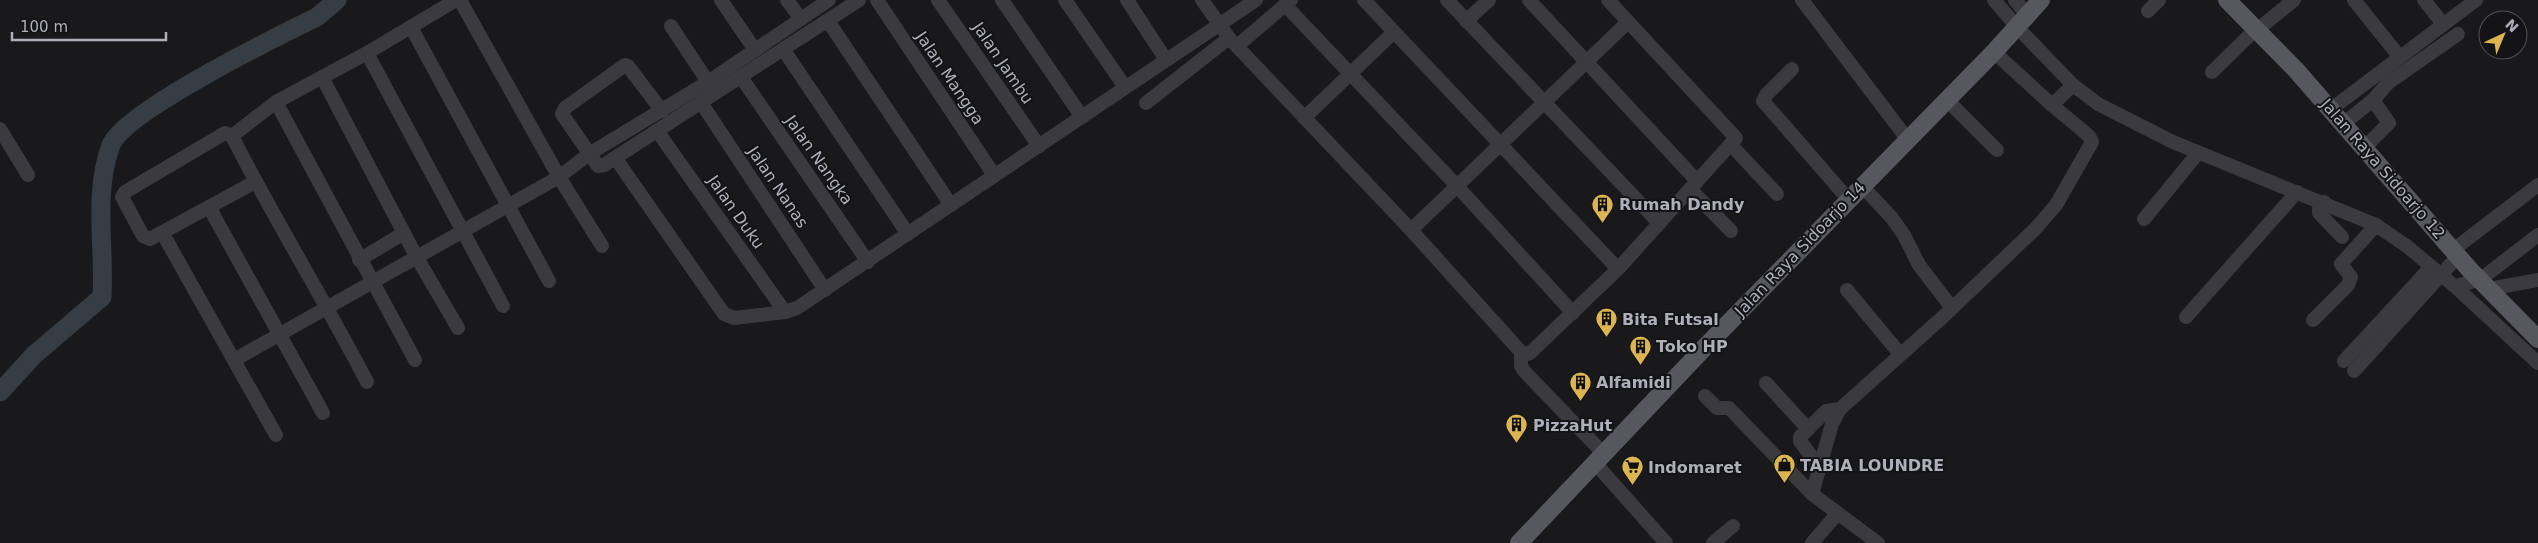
<svg xmlns="http://www.w3.org/2000/svg" width="2538" height="543" viewBox="0 0 2538 543" font-family="'DejaVu Sans',sans-serif">
<style>
.lines{fill:none;stroke-linecap:round;stroke-linejoin:round}
.river{stroke:#363d44;stroke-width:19}
.minor{stroke:#3b3b3f;stroke-width:14}
.major{stroke:#57585e;stroke-width:18}
.labels{text-anchor:middle;dominant-baseline:central;stroke-width:4;stroke-linejoin:round;paint-order:stroke}
.street-label{font-size:16px;fill:#adb0b9;stroke:#141416}
.poi-label{font-size:16px;font-weight:bold;fill:#adb0b9;stroke:#141416;text-anchor:start}
</style>
<rect width="100%" height="100%" fill="#19191b"/>
<g class="lines">
<path class="river" d="M0 392 34 355 102 297C105 247 93 193 111 145 125 111 278 36 317 17L337 0"/>
<g class="minor">
<polyline points="460,0 559,177 602,246"/>
<polyline points="721,0 755,50"/>
<polyline points="787,0 801,19"/>
<polyline points="877,0 994,175"/>
<polyline points="938,0 1039,146"/>
<polyline points="1002,0 1082,117"/>
<polyline points="1065,0 1125,87"/>
<polyline points="1127,0 1166,60"/>
<polyline points="1202,0 1229,38 1411,230 1521,352 1521,366 1524,371 1604,454"/>
<polyline points="1364,0 1618,269"/>
<polyline points="1447,0 1659,223"/>
<polyline points="1529,0 1697,181"/>
<polyline points="1802,0 1908,140"/>
<polyline points="1994,0 2017,27 2073,85 2098,104 2173,142 2376,225 2408,247 2458,289 2538,363"/>
<polyline points="2015,0 2028,16"/>
<polyline points="2354,0 2399,56"/>
<polyline points="2424,0 2443,24"/>
<polyline points="1285,5 1457,186 1573,313"/>
<polyline points="2148,11 2159,0"/>
<polyline points="828,21 951,205"/>
<polyline points="1466,21 1489,0"/>
<polyline points="671,26 708,82"/>
<polyline points="411,27 549,281"/>
<polyline points="2257,30 2294,0"/>
<polyline points="1237,46 1291,0"/>
<polyline points="783,49 908,234"/>
<polyline points="1994,52 2052,105"/>
<polyline points="367,53 503,306"/>
<polyline points="1792,69 1766,95 1763,101 1849,200"/>
<polyline points="2212,72 2256,29"/>
<polyline points="322,77 416,256 458,328"/>
<polyline points="741,77 868,262"/>
<polyline points="1947,100 1997,150"/>
<polyline points="276,102 415,360"/>
<polyline points="1146,103 1229,38"/>
<polyline points="702,104 825,290"/>
<polyline points="2330,110 2476,0"/>
<polyline points="662,111 628,66 625,65 565,108 562,114 598,166 604,165 859,0"/>
<polyline points="1304,118 1394,32"/>
<polyline points="2343,124 2373,100 2388,83 2458,34"/>
<polyline points="0,129 28,175"/>
<polyline points="658,132 785,312"/>
<polyline points="232,136 276,102 367,53 456,0"/>
<polyline points="1731,145 1777,194"/>
<polyline points="2365,147 2389,123 2373,100"/>
<polyline points="616,159 724,314 734,318 785,312 797,308 1256,0"/>
<path d="M255 182 150 239 143 236 122 197 125 192 225 133 232 136C274 219 324 299 367 382"/>
<polyline points="1862,186 1892,218 1904,235 1919,265 1952,308"/>
<polyline points="1690,189 1731,231"/>
<polyline points="2324,202 2319,209 2319,213 2342,237"/>
<polyline points="209,207 323,413"/>
<polyline points="2144,219 2198,153"/>
<polyline points="1411,230 1628,22"/>
<polyline points="163,234 276,435"/>
<polyline points="2453,250 2538,185"/>
<polyline points="359,260 404,233"/>
<polyline points="2458,289 2460,285 2481,279 2538,235"/>
<polyline points="2489,289 2538,280"/>
<polyline points="1847,290 1900,354"/>
<polyline points="2186,317 2297,192"/>
<polyline points="2313,320 2348,285 2351,277 2341,264 2376,225"/>
<polyline points="1521,352 1527,354 1530,353 1618,269 1736,138 1608,0"/>
<polyline points="234,360 559,177 589,154 708,82 829,0"/>
<polyline points="2344,361 2431,267"/>
<polyline points="2354,371 2458,256"/>
<polyline points="1766,383 1808,429"/>
<polyline points="1705,396 1717,408 1729,408 1812,494"/>
<polyline points="1595,463 1666,543"/>
<polyline points="1820,468 1800,441 1800,437 1826,411 1840,409"/>
<polyline points="1713,543 1733,526"/>
<polyline points="1812,543 1837,514"/>
<polyline points="1878,543 1812,494 1832,424 1840,409 1945,315 2036,228 2056,205 2092,142 2089,136 2052,105 2073,85"/>
</g>
<g class="major">
<polyline points="2227,0 2296,70 2470,270 2538,339"/>
<polyline points="1519,543 1706,346 1994,52 2041,0"/>
</g>
</g>
<defs>
<symbol id="building-pin" viewBox="-11 -11 22 30"><path d="M0 17L-7.5 6A9.5 9.5 0 1 1 7.5 6Z" fill="#dcb550" stroke="#141416"/><path d="M-4-6H4V6H1V3H-1V6H-4ZM-2.5-4.3h1.7v1.8h-1.7ZM.8-4.3h1.7v1.8H.8ZM-2.5-1h1.7V.8h-1.7ZM.8-1h1.7V.8H.8Z" fill="#111"/></symbol>
<symbol id="shop-pin" viewBox="-11 -11 22 30"><path d="M0 17L-7.5 6A9.5 9.5 0 1 1 7.5 6Z" fill="#dcb550" stroke="#141416"/><path d="M-5-2.5h2.3a2.7 3.5 0 0 1 5.4 0H5L5.5 6h-11ZM-1.5-2.5h3a1.5 2.3 0 0 0-3 0Z" fill="#111"/></symbol>
<symbol id="supermarket-pin" viewBox="-11 -11 22 30"><path d="M0 17L-7.5 6A9.5 9.5 0 1 1 7.5 6Z" fill="#dcb550" stroke="#141416"/><path d="M-6-5.5h2.5l.6 2H6L4.5 2H-2.5L-4.4-4H-6ZM-1.5 3.2a1.3 1.3 0 1 0 .1 0ZM3 3.2a1.3 1.3 0 1 0 .1 0Z" fill="#111"/></symbol>
</defs>
<g fill-rule="evenodd">
<use href="#building-pin" x="1590" y="192" width="25" height="34"/>
<use href="#building-pin" x="1594" y="306" width="25" height="34"/>
<use href="#building-pin" x="1628" y="334" width="25" height="34"/>
<use href="#building-pin" x="1568" y="370" width="25" height="34"/>
<use href="#building-pin" x="1504" y="412" width="25" height="34"/>
<use href="#shop-pin" x="1772" y="452" width="25" height="34"/>
<use href="#supermarket-pin" x="1620" y="454" width="25" height="34"/>
</g>
<g class="labels">
<g class="street-label">
<text transform="translate(1003 63) rotate(56)">Jalan Jambu</text>
<text transform="translate(950 78) rotate(56)">Jalan Mangga</text>
<text transform="translate(819 160) rotate(55)">Jalan Nangka</text>
<text transform="translate(2383 169) rotate(49)">Jalan Raya Sidoarjo 12</text>
<text transform="translate(778 187) rotate(56)">Jalan Nanas</text>
<text transform="translate(736 212) rotate(55)">Jalan Duku</text>
<text transform="translate(1800 249) rotate(-46)">Jalan Raya Sidoarjo 14</text>
</g>
<g class="poi-label">
<text x="1619" y="204">Rumah Dandy</text>
<text x="1622" y="319">Bita Futsal</text>
<text x="1656" y="346">Toko HP</text>
<text x="1596" y="382">Alfamidi</text>
<text x="1533" y="425">PizzaHut</text>
<text x="1800" y="465">TABIA LOUNDRE</text>
<text x="1648" y="467">Indomaret</text>
</g>
</g>
<g transform="translate(2503 35) rotate(44)"><circle r="24" fill="#141416" stroke="#515257"/>
<path d="M0-4L9 19L0 12L-9 19Z" fill="#dcb550"/>
<text y="-8" font-size="14" font-weight="bold" text-anchor="middle" fill="#adb0b9">N</text>
</g>
<path d="M12 32v8h154v-8" fill="none" stroke="#adb0b9" stroke-width="2.5"/>
<text x="20" y="32" font-size="15" fill="#adb0b9" stroke="#141416" stroke-width="4" paint-order="stroke">100 m</text>
</svg>
